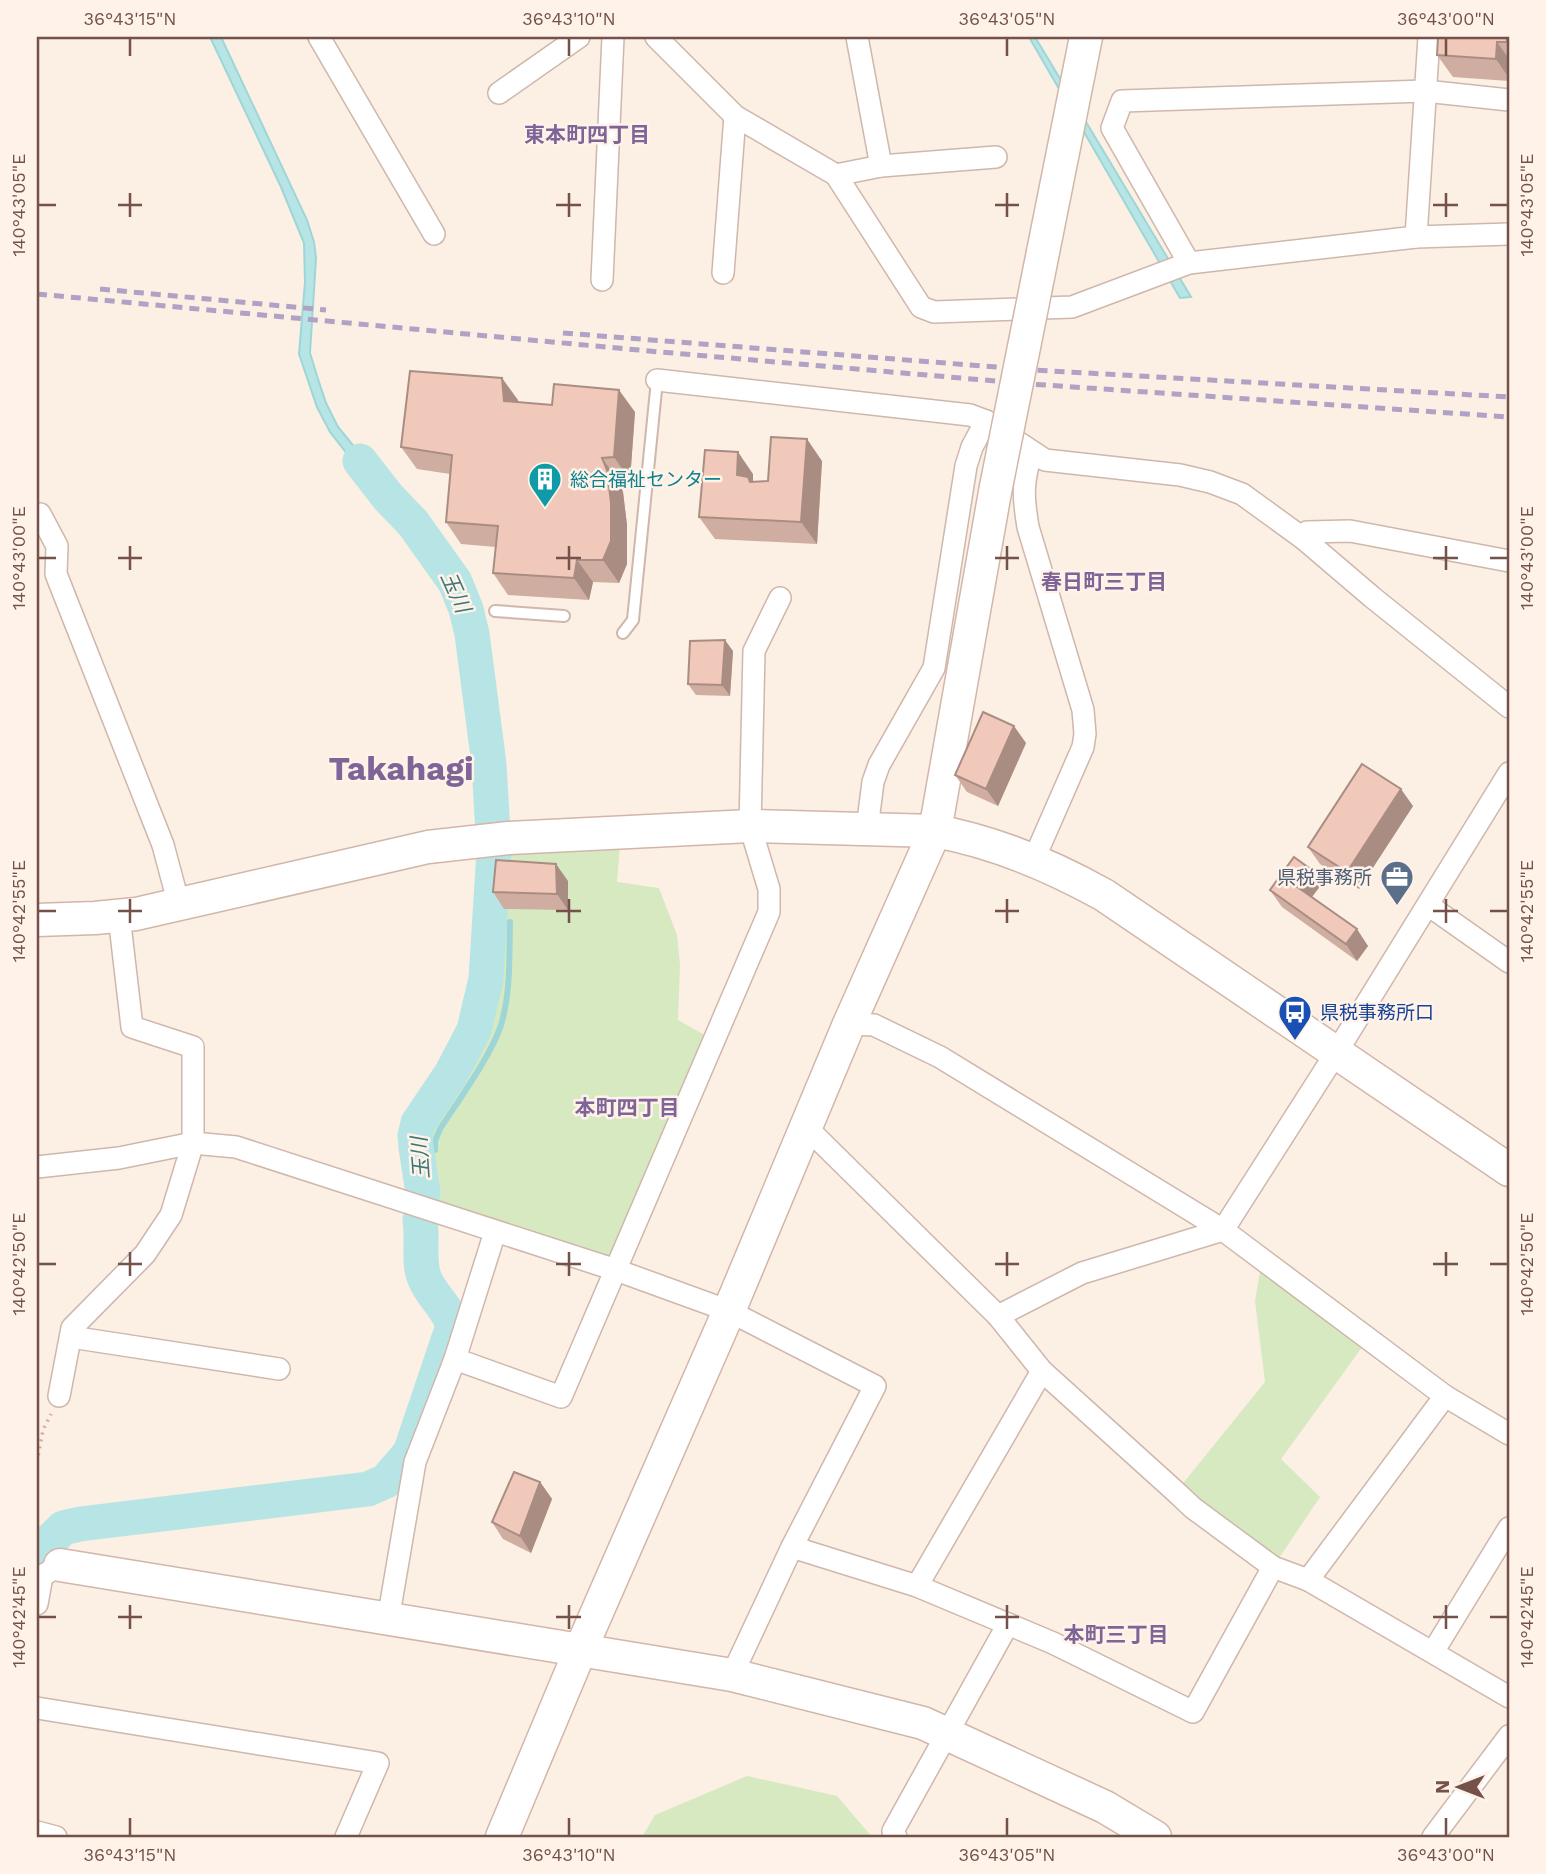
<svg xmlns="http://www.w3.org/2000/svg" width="1546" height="1874" viewBox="0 0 1546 1874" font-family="'Work Sans','Noto Sans JP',sans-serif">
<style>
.green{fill:#d7e9c1}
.water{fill:#b7e5e5;stroke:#9ed6d7;stroke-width:2}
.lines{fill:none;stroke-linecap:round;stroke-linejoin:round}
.stream{stroke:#9ed6d7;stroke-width:6}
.river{stroke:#b7e5e5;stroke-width:35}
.lane-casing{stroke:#cfb7ac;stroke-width:14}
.street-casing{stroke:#cfb7ac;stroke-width:24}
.secondary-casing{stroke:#d2b6a9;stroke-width:35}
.path{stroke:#d6ac9e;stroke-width:3.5;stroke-dasharray:2 5;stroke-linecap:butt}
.lane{stroke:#fff;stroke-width:10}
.street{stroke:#fff;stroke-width:21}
.secondary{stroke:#fff;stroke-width:32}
.rail{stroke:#b0a2c5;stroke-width:5;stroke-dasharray:10 7;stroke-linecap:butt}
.secondary-bridge-casing{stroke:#d2b6a9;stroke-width:35;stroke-linecap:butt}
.secondary-bridge{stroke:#fff;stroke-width:32}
.wall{fill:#cfada0}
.shaded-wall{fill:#a98d82}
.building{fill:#f1c9ba;stroke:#a98d82;stroke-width:2}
.ticks{fill:none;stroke:#745249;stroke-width:2.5}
.labels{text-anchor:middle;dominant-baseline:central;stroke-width:5;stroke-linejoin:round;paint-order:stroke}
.culture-label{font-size:19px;fill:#0d838f;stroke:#fff3e9;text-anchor:start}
.service-label{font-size:19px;fill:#4e5e75;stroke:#fff3e9;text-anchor:end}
.transit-label{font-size:19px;fill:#164399;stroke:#fff3e9;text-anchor:start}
.neighbourhood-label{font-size:21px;font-weight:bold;fill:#7f6497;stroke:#fff3e9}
.water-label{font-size:21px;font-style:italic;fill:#3c7879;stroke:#fff3e9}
.town-label{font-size:33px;font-weight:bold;fill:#7f6497;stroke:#fff3e9}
.neatline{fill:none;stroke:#745249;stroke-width:2.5}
.ticks-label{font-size:18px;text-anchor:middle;fill:#745249}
</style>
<rect width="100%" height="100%" fill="#fcefe3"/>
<g class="green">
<polygon points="620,846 617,882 659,888 677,935 680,965 678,1020 710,1038 612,1267 438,1212 420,1176 415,1136 464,1051 478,1013 491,905 494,851"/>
<polygon points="1262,1260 1368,1339 1281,1459 1320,1497 1273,1567 1176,1492 1265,1382 1255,1301"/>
<polygon points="747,1776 837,1796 872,1837 642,1837 655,1815"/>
</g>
<g class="water">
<polygon points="210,37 221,37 307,220 314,242 316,258 310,353 318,379 326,403 338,427 393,494 384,501 330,432 317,407 299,354 305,282 304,243 281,187"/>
<polygon points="1029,37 1035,37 1191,297 1180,298"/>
</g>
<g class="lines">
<path class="stream" d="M435 1150V1141L440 1129C458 1101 491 1056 501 1025 511 992 509 956 510 922"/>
<g class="river">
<polyline points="360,461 388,497 413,523 455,582 466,609 472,634 489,764 494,851 486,979 474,1030 451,1074 418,1123 415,1136 416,1147 423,1193"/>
<path d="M37 1554 63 1528 80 1524 368 1489 386 1481 410 1453 453 1326C448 1307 431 1296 424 1277 418 1260 423 1239 420 1220"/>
</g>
<defs>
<g id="lane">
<polyline points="495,611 564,616"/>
<polyline points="623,633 633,620 657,380"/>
</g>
<g id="street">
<polyline points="319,37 434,234"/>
<polyline points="656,37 735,116 836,175 921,307 934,312 1072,307 1189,263 1416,237 1509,234"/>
<polyline points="857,37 881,166"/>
<polyline points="499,93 579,37"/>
<polyline points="836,175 881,166 996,157"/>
<polyline points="1416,237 1429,37"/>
<polyline points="1189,263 1112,128 1122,101 1425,91 1509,100"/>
<polyline points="723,273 735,116"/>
<polyline points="602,280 613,37"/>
<polyline points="657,380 970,415 986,421 1045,460 1180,475 1210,482 1242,494 1304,539 1372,597 1509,707"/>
<path d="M1032 452C1022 482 1023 497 1028 527L1083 710 1085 734 1083 747 1034 859"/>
<polyline points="37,514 40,514 57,546 56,574 163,845 179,905"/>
<polyline points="1304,539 1307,532 1350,531 1509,561"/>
<polyline points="867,829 873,782 879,765 934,668 966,466 972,447 986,421"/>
<polyline points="1428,905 1509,962"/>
<polyline points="849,1024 874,1025 940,1057 1223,1230 1336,1053 1509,773"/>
<polyline points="806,1127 998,1316 1042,1371 1176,1492 1193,1508 1273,1567 1308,1580 1509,1697"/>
<polyline points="37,1167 119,1158 193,1143 236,1147 616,1270 729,1311 875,1386 792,1547 732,1675"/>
<polyline points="998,1316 1082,1273 1223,1230 1445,1396 1509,1434"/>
<polyline points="71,1337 279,1369"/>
<polyline points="455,1359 561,1397 769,912 769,889 750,826 754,651 780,598"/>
<polyline points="59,1396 72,1328 145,1254 171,1215 193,1143 193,1047 132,1027 119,916"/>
<polyline points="792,1547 917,1586 1053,1643 1193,1712 1273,1567"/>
<polyline points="1308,1580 1445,1396"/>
<polyline points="917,1586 1042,1371"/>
<polyline points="37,1604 42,1576 60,1565"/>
<polyline points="388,1620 415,1462 455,1359 495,1232"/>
<polyline points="1433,1652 1509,1528"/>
<polyline points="37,1708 378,1763 346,1837"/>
<polyline points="37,1832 56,1837"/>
<polyline points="896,1837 893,1831 1008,1624"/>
<polyline points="1433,1837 1509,1736"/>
</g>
<g id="secondary">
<polyline points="1043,252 1086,37"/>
<path d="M37 920 95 918 136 914 428 847 509 838 750 826 935 831C996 842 1050 865 1104 895L1509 1170"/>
<polyline points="60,1565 732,1675 923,1723 1105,1807 1155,1837"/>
<polyline points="502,1837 580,1651 729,1311 849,1024 935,831 995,492"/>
</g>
</defs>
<use href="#lane" class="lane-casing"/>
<use href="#street" class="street-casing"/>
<use href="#secondary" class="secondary-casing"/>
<polyline class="path" points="37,1462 43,1430 51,1414"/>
<use href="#lane" class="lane"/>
<use href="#street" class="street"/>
<use href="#secondary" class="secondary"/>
<g class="rail">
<polyline points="100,289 326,310"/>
<polyline points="37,294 649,351 1030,384 1509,417"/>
<polyline points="563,333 1034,370 1509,397"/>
</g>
<defs>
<polyline id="secondary-bridge" points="995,492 1043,252"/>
</defs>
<use href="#secondary-bridge" class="secondary-bridge-casing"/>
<use href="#secondary-bridge" class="secondary-bridge"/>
</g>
<g class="wall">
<polygon points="1509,37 1509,81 1453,77 1437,55"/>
<polygon points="518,400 518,402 635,412 630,480 618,480 623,492 627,525 627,564 619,583 593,582 589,600 508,595 493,573 496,547 461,544 446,522 450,474 417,469 401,447"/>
<polygon points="822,461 817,544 715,539 699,517 753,474 753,482 768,481"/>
<polygon points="733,651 730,696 696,695 688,684"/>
<polygon points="1026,743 998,806 967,792 955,775"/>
<polygon points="1413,806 1359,889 1320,864 1308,847"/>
<polygon points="1309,868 1321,885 1312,897 1368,946 1357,961 1282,907 1270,890"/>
<polygon points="568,881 568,910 504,909 493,892"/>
<polygon points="540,1482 552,1499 531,1553 503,1539 492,1522"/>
</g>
<g class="shaded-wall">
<polygon points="1497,42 1509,59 1509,78 1496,59"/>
<polygon points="502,378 518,400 520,423 504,401"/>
<polygon points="619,390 635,412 630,480 614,457"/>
<polygon points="807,439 822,461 817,544 801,522"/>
<polygon points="738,452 753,474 753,484 737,475"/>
<polygon points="602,458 618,480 623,492 627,525 627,564 619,583 603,560"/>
<polygon points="577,560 593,582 589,600 574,578"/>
<polygon points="725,640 733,651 730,696 722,685"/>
<polygon points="1014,726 1026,743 998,806 986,789"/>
<polygon points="1401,789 1413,806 1359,889 1347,872"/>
<polygon points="556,864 568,881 568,910 557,894"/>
<polygon points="1309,868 1321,885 1308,902 1296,886"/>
<polygon points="1357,929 1368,946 1357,961 1346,944"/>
<polygon points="540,1482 552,1499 531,1553 520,1536"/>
</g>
<g class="building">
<polygon points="1438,37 1507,37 1507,42 1497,42 1496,59 1437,55"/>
<polygon points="410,371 502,378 504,401 552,405 554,384 619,390 614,457 602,458 607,470 611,503 611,541 603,560 577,560 574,578 493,573 498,526 446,522 452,455 401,447"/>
<polygon points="771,437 807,439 801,522 699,517 705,450 738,452 737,475 748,477 750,482 768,481"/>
<polygon points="725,640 722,685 688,684 690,641"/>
<polygon points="983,712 1014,726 986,789 955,775"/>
<polygon points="1362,764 1401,789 1347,872 1308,847"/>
<polygon points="1294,857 1309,868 1296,886 1357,929 1346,944 1270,890"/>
<polygon points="496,860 556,864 557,894 493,892"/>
<polygon points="514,1472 540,1482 520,1536 492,1522"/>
</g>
<path class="ticks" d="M130 38V56M569 38V56M1007 38V56M1446 38V56M130 193V217M569 193V217M1007 193V217M1446 193V217M38 205H56M118 205H142M556 205H581M995 205H1019M1433 205H1458M1490 205H1508M130 546V570M569 546V570M1007 546V570M1446 546V570M38 558H56M118 558H142M556 558H581M995 558H1019M1433 558H1458M1490 558H1508M130 899V923M569 899V923M1007 899V923M1446 899V923M38 911H56M118 911H142M556 911H581M995 911H1019M1433 911H1458M1490 911H1508M130 1252V1276M569 1252V1276M1007 1252V1276M1446 1252V1276M38 1264H56M118 1264H142M556 1264H581M995 1264H1019M1433 1264H1458M1490 1264H1508M130 1605V1629M569 1605V1629M1007 1605V1629M1446 1605V1629M38 1617H56M118 1617H142M556 1617H581M995 1617H1019M1433 1617H1458M1490 1617H1508M130 1818V1836M569 1818V1836M1007 1818V1836M1446 1818V1836"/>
<defs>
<symbol id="building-pin" viewBox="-11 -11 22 30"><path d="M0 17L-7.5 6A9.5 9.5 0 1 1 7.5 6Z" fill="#0f9aa8" stroke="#fff3e9"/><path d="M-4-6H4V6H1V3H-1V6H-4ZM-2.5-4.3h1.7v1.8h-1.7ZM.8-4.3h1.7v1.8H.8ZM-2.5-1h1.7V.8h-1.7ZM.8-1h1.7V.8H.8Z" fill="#fff"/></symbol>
<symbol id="office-pin" viewBox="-11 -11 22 30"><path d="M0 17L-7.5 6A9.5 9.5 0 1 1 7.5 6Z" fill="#5c6f8a" stroke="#fff3e9"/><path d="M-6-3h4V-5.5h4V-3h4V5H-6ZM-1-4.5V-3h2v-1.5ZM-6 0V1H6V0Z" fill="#fff"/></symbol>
<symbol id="bus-pin" viewBox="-11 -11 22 30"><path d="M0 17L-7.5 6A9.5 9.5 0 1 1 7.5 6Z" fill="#1a4fb4" stroke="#fff3e9"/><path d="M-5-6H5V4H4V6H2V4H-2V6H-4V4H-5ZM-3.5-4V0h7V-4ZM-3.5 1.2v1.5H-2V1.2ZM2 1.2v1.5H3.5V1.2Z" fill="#fff"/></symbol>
</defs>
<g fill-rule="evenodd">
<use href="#building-pin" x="526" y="460" width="38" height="52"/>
<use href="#office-pin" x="1378" y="858" width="38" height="52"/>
<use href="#bus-pin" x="1276" y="993" width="38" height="52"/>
</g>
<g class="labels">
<g class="culture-label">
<text x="570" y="479">総合福祉センター</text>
</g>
<g class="service-label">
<text x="1372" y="877">県税事務所</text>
</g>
<g class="transit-label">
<text x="1320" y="1012">県税事務所口</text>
</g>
<g class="neighbourhood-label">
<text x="587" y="134">東本町四丁目</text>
<text x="1104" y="581">春日町三丁目</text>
<text x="627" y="1107">本町四丁目</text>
<text x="1116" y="1634">本町三丁目</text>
</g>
<g class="water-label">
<text transform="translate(456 592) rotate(66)">玉川</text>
<text transform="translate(420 1158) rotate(-94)">玉川</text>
</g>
<g class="town-label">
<text x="401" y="768">Takahagi</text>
</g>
</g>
<rect width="1546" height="1874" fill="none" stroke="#fff3e9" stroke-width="77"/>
<g transform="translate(1459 1787) rotate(270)" stroke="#fff3e9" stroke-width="5" paint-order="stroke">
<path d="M0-5L12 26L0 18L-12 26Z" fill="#745249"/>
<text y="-10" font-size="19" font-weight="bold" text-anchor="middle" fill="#745249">N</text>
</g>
<rect x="38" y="38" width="1470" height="1798" class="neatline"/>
<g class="ticks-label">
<text x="130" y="25">36°43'15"N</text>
<text x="569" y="25">36°43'10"N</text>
<text x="1007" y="25">36°43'05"N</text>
<text x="1446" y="25">36°43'00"N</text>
<text transform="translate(1527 205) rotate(-90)" y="6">140°43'05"E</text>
<text transform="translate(19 205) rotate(-90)" y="6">140°43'05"E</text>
<text transform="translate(1527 558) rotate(-90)" y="6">140°43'00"E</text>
<text transform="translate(19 558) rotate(-90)" y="6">140°43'00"E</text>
<text transform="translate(1527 911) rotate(-90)" y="6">140°42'55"E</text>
<text transform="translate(19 911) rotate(-90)" y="6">140°42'55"E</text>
<text transform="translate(1527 1264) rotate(-90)" y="6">140°42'50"E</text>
<text transform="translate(19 1264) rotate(-90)" y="6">140°42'50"E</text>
<text transform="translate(1527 1617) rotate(-90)" y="6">140°42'45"E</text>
<text transform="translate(19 1617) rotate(-90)" y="6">140°42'45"E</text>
<text x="130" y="1861">36°43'15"N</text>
<text x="569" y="1861">36°43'10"N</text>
<text x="1007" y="1861">36°43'05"N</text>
<text x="1446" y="1861">36°43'00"N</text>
</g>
</svg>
